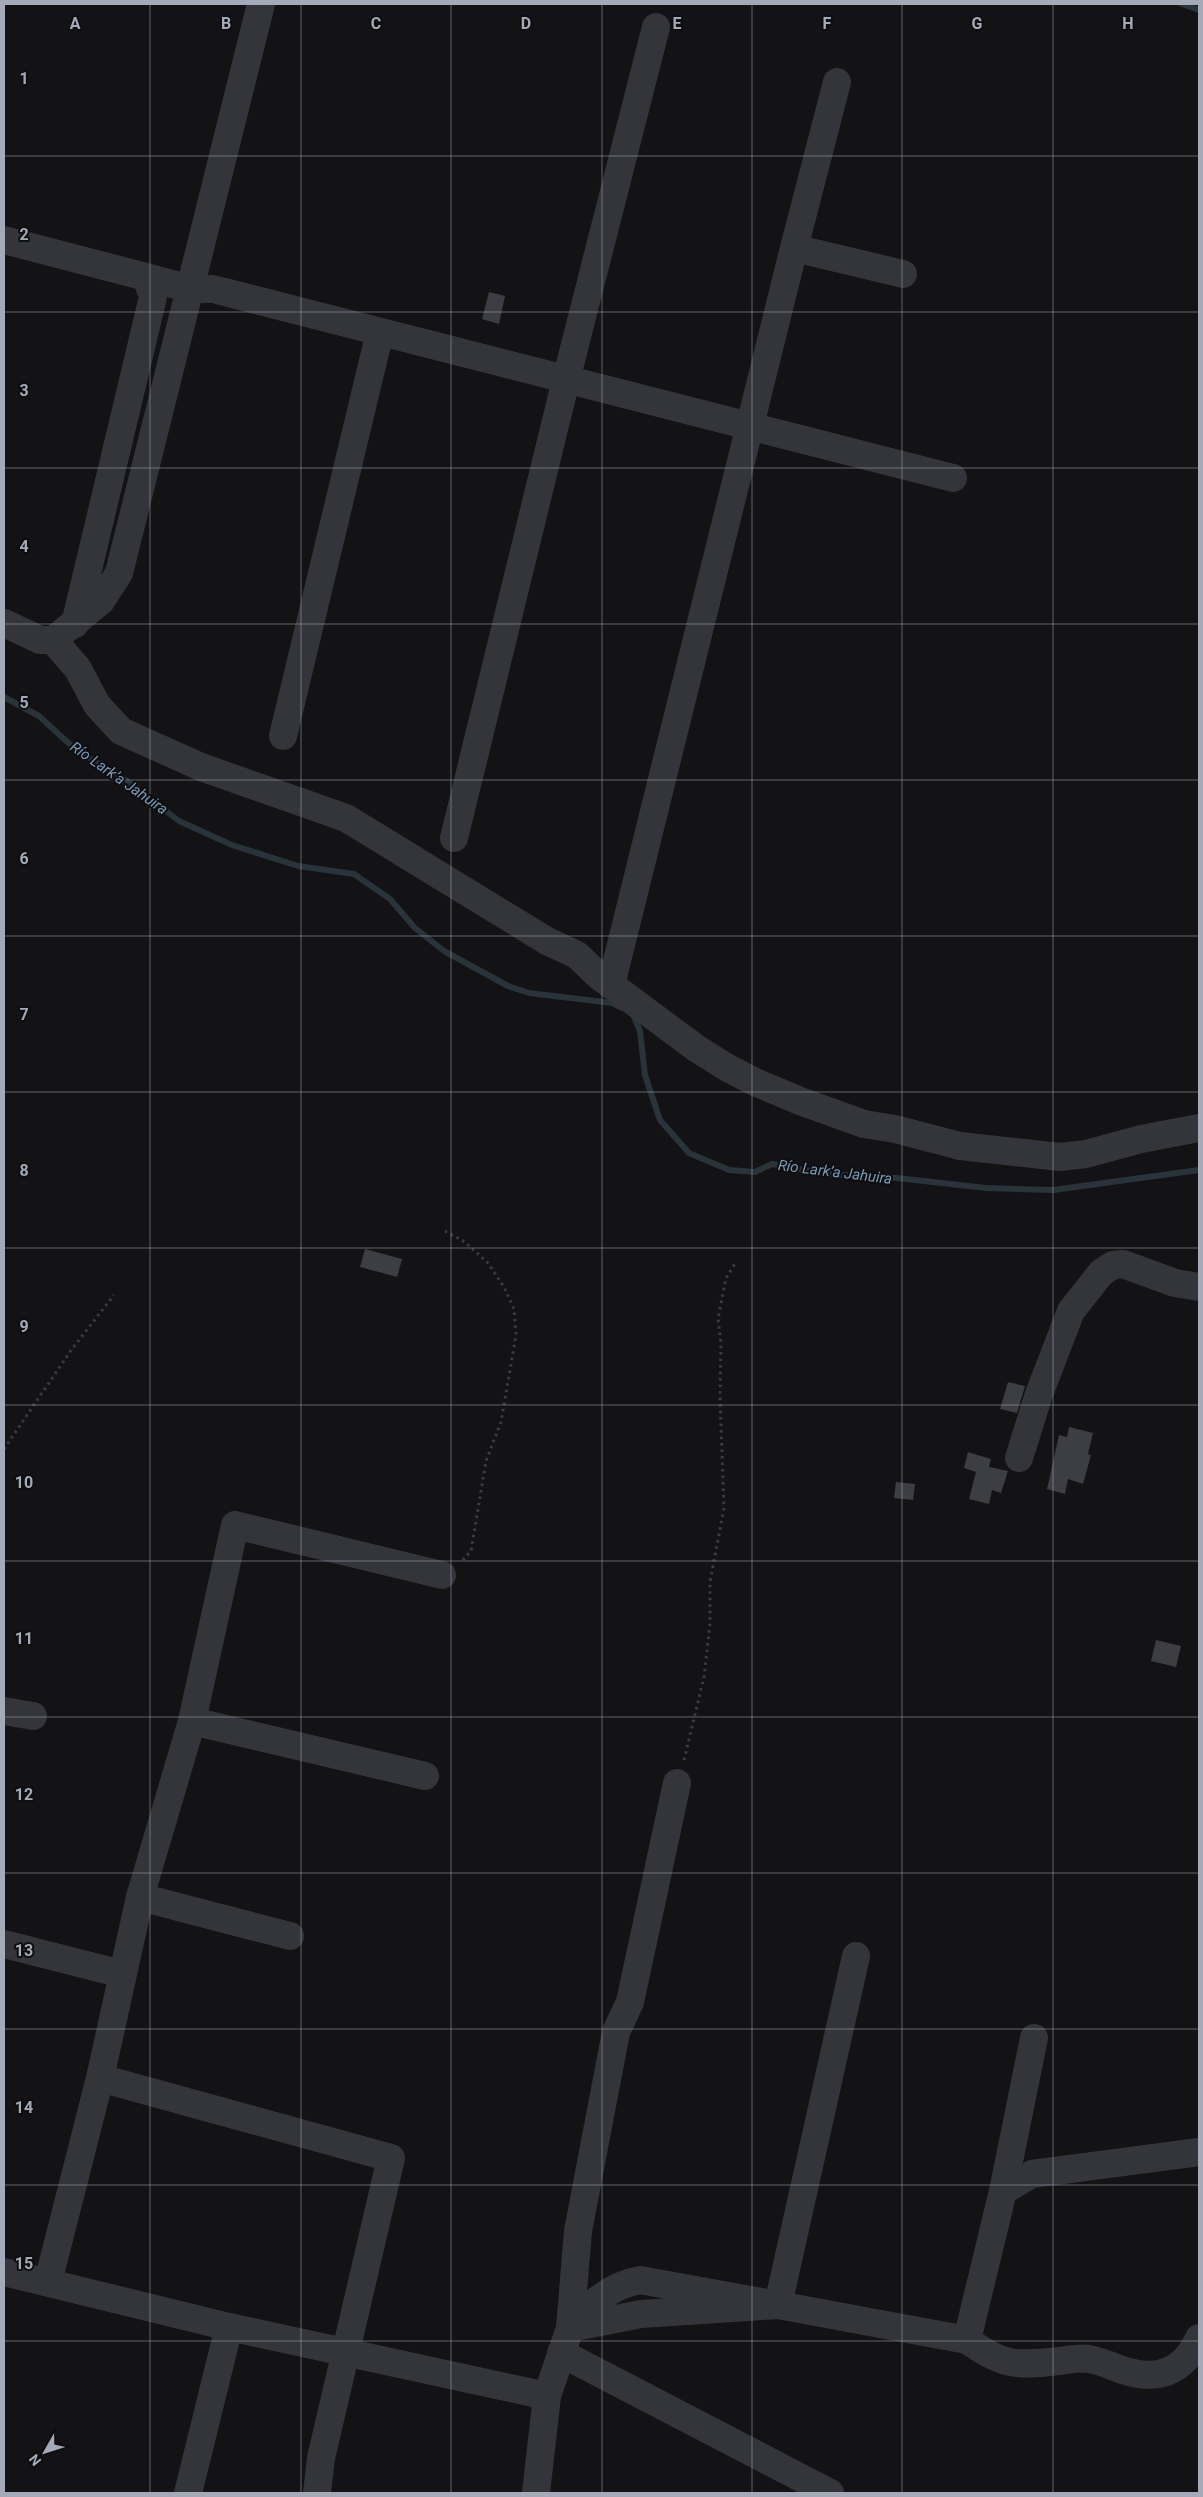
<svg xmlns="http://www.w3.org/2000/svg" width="1203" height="2497" viewBox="0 0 1203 2497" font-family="Roboto,sans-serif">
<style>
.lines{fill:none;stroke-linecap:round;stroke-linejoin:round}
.stream{stroke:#28333a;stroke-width:6}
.building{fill:#3d3e43}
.path{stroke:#3a3c41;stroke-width:3;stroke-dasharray:2.5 4;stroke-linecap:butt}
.minor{stroke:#34353a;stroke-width:28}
.grid{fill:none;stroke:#a4aab7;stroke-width:1;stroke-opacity:0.55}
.labels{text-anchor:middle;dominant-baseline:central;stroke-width:4;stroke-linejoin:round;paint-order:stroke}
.water-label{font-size:15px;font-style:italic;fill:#779bb5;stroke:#0e0e10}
.grid-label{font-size:16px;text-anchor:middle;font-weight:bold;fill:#a4aab7;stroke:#0e0e10;stroke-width:4;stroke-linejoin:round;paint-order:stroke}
</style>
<rect width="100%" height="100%" fill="#131315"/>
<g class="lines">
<g class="stream">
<polyline points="1182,4 1199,10"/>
<polyline points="4,697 39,716 76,750 126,780 179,821 232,845 298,866 354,874 390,899 415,928 444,951 508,986 529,993 612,1003 622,1008"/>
<polyline points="633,1014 640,1031 645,1075 660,1120 689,1153 729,1170 755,1172 772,1164 826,1174 897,1178 986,1188 1053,1190 1199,1170"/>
</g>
</g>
<g class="building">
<polygon points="489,292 505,296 499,324 482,319"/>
<polygon points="365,1249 402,1259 397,1277 360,1267"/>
<polygon points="1008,1382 1025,1386 1017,1413 1000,1409"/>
<polygon points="1069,1427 1093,1433 1088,1454 1091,1455 1083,1484 1068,1479 1065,1494 1047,1489 1059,1435 1067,1437"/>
<polygon points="968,1452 991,1459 989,1467 1008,1471 1001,1493 992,1490 989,1504 969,1499 976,1472 964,1468"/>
<polygon points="896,1482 915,1484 913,1500 894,1498"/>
<polygon points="1156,1640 1181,1646 1176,1667 1151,1661"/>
</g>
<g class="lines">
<g class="path">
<polyline points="445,1231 465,1242 488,1263 504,1287 514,1309 516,1335 501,1422 486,1461 471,1551 461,1562"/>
<polyline points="4,1449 72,1349 114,1295"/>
<polyline points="684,1760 704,1677 710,1624 710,1582 724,1508 720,1397 721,1344 718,1319 726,1278 736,1262"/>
</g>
<g class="minor">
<polyline points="4,240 146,277 153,297 75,624"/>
<polyline points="794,248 837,82"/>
<polyline points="146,277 191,289 213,289 953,478"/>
<polyline points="4,623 40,640 53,640 78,669 97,705 121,731 201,767 346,818 547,941 577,955 599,976 696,1048 726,1067 755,1082 800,1101 864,1124 895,1129 960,1146 1060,1157 1086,1154 1141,1139 1199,1128"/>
<polyline points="53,640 101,601 119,573 261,4"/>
<polyline points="283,736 380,332"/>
<polyline points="454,838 566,380 656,27"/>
<polyline points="611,985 794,248 903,274"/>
<polyline points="1019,1458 1039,1394 1071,1311 1101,1273 1113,1265 1123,1264 1175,1283 1199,1287"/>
<polyline points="4,1711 33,1716"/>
<polyline points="192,1721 425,1776"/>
<polyline points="140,1897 290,1936"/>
<polyline points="4,1944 122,1974"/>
<polyline points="100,2078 391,2158 321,2458 317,2493"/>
<polyline points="1003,2191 1032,2174 1199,2152"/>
<polyline points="4,2272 229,2327 547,2396"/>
<polyline points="48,2282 100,2078 140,1897 192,1721 235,1525 442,1575"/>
<path d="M570 2328C590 2305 608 2286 640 2280L778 2305 856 1956"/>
<polyline points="570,2328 578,2231 616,2032 630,2002 677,1783"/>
<polyline points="967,2340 1003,2191 1034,2038"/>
<polyline points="561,2353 830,2493"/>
<polyline points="188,2493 229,2327"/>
<path d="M536 2493 547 2396 570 2328 641 2314 778 2305 967 2340C1003 2366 1016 2366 1059 2361 1068 2360 1080 2357 1089 2359 1103 2361 1116 2369 1129 2372 1162 2381 1186 2368 1199 2338"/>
</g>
</g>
<path class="grid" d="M150 4V2493M301 4V2493M451 4V2493M602 4V2493M752 4V2493M902 4V2493M1053 4V2493M4 156H1199M4 312H1199M4 468H1199M4 624H1199M4 780H1199M4 936H1199M4 1092H1199M4 1248H1199M4 1405H1199M4 1561H1199M4 1717H1199M4 1873H1199M4 2029H1199M4 2185H1199M4 2341H1199"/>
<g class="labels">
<g class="water-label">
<text transform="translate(119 778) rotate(35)">Río Lark’a Jahuira</text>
<text transform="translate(835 1172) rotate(7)">Río Lark’a Jahuira</text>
</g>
</g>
<g class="grid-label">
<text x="75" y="29">A</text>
<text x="226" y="29">B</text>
<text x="376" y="29">C</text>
<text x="526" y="29">D</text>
<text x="677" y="29">E</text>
<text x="827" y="29">F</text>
<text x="977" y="29">G</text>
<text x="1128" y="29">H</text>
<text x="24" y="84">1</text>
<text x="24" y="240">2</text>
<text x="24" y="396">3</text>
<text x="24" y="552">4</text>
<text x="24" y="708">5</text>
<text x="24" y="864">6</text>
<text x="24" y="1020">7</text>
<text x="24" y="1176">8</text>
<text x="24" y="1332">9</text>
<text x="24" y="1488">10</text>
<text x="24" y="1644">11</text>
<text x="24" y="1800">12</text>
<text x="24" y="1956">13</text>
<text x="24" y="2113">14</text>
<text x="24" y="2269">15</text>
</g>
<rect width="1203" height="2497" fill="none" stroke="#a4aab7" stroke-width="10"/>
<g transform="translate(45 2452) rotate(231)" stroke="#0e0e10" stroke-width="4" paint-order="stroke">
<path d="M0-4L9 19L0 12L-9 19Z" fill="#a4aab7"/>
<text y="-8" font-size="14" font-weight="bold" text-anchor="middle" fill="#a4aab7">N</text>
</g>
</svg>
